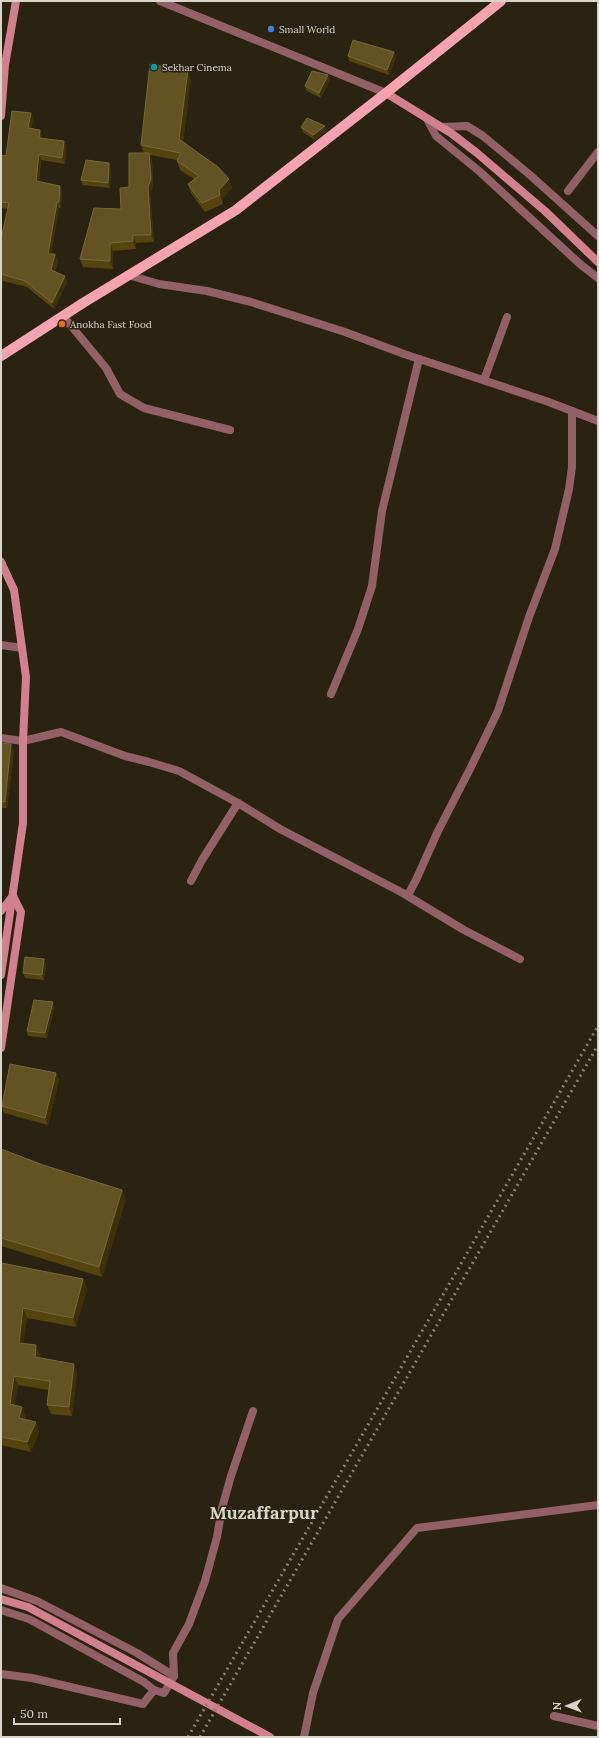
<svg xmlns="http://www.w3.org/2000/svg" width="599" height="1738" viewBox="0 0 599 1738" font-family="Lora,serif">
<style>
.lines{fill:none;stroke-linecap:round;stroke-linejoin:round}
.minor{stroke:#936068;stroke-width:8}
.tertiary{stroke:#936068;stroke-width:8}
.secondary{stroke:#d2808f;stroke-width:8}
.primary{stroke:#f7a2b0;stroke-width:10}
.rail{stroke:#857f72;stroke-width:3;stroke-dasharray:2 4;stroke-linecap:butt}
.wall{fill:#55440e}
.shaded-wall{fill:#3e3007}
.building{fill:#635322;stroke:#76683d}
.shop-dot{fill:#3f7fe0;stroke:#2a2312;stroke-width:1.5}
.culture-dot{fill:#0f9aa8;stroke:#2a2312;stroke-width:1.5}
.food-dot{fill:#e8710a;stroke:#2a2312;stroke-width:1.5}
.labels{text-anchor:middle;dominant-baseline:central;stroke-width:3;stroke-linejoin:round;paint-order:stroke}
.poi-label{font-size:10px;fill:#d9d4ca;stroke:#2a2312;text-anchor:start}
.town-label{font-size:18px;font-weight:bold;fill:#d9d4ca;stroke:#2a2312}
</style>
<rect width="100%" height="100%" fill="#2a2312"/>
<g class="lines">
<g class="minor">
<polyline points="427,119 436,136 479,171 580,264 598,278"/>
<polyline points="441,127 467,126 483,136 530,175 598,236"/>
<polyline points="568,191 598,152"/>
<polyline points="128,275 159,284 207,291 251,302 345,332 404,354 546,401 598,421"/>
<polyline points="63,316 106,368 120,394 144,408 230,430"/>
<polyline points="484,380 507,317"/>
<polyline points="1,645 22,648"/>
<polyline points="331,694 358,629 372,586 382,511 419,359"/>
<polyline points="1,738 23,741 61,732 125,756 149,762 179,771 238,803 280,829 401,892 464,930 520,959"/>
<polyline points="191,881 202,860 238,803"/>
<polyline points="408,895 416,880 438,831 470,769 498,711 529,617 555,549 569,489 572,467 572,411"/>
<polyline points="1,1588 37,1601 137,1653 174,1676 164,1693 154,1690 144,1682 29,1619 1,1610"/>
<polyline points="1,1674 32,1678 143,1704 154,1690"/>
<polyline points="174,1676 173,1653 189,1624 205,1581 217,1537 222,1508 231,1476 253,1411"/>
<polyline points="554,1716 598,1726"/>
<polyline points="304,1737 313,1693 338,1619 417,1528 598,1505"/>
</g>
<polyline class="tertiary" points="160,1 386,93"/>
<g class="secondary">
<polyline points="386,93 451,133 477,153 545,211 598,262"/>
<polyline points="1,116 5,65 16,1"/>
<polyline points="1,562 14,590 26,677 23,741 23,823 1,975"/>
<polyline points="1,911 13,896"/>
<polyline points="1,1048 21,912 13,896"/>
<polyline points="1,1599 28,1607 270,1737"/>
</g>
<polyline class="primary" points="1,356 83,303 236,210 386,93 501,1"/>
<g class="rail">
<polyline points="188,1737 598,1026"/>
<polyline points="200,1737 598,1045"/>
</g>
</g>
<g class="wall">
<polygon points="348,56 396,57 389,75 349,61"/>
<polygon points="328,75 330,80 321,98 307,91 305,86"/>
<polygon points="191,79 183,142 229,179 232,188 223,198 223,204 205,212 191,193 188,184 194,179 180,170 177,161 177,160 150,155 152,160 153,186 150,194 154,242 136,243 136,249 113,251 113,269 83,267 80,259 121,209 144,153 141,145"/>
<polygon points="34,119 31,128 40,130 42,136 42,138 64,141 66,147 65,164 41,160 39,182 60,186 62,192 61,208 59,208 51,254 55,254 58,261 55,272 67,282 54,309 27,287 3,281 2,290 1,290 1,239 8,209 1,208 1,160 6,156"/>
<polygon points="301,127 327,131 315,140 303,132"/>
<polygon points="109,163 111,168 110,188 83,185 81,180"/>
<polygon points="1,743 14,751 7,808 1,808"/>
<polygon points="46,964 44,980 25,978 23,973"/>
<polygon points="54,1007 47,1038 28,1036 27,1031"/>
<polygon points="56,1073 59,1080 48,1125 4,1113 2,1106"/>
<polygon points="1,1149 43,1165 122,1190 126,1199 102,1277 1,1246"/>
<polygon points="1,1263 83,1279 87,1288 76,1327 27,1318 23,1343 40,1355 39,1358 77,1373 72,1416 51,1414 47,1405 49,1390 18,1385 14,1405 26,1416 25,1420 39,1432 31,1452 1,1445"/>
</g>
<g class="shaded-wall">
<polygon points="394,52 396,57 389,75 387,70"/>
<polygon points="188,70 191,79 182,147 179,139"/>
<polygon points="328,75 330,80 321,98 319,93"/>
<polygon points="31,113 34,119 30,134 28,128"/>
<polygon points="325,126 327,131 315,140 313,135"/>
<polygon points="40,130 42,136 42,144 39,138"/>
<polygon points="64,141 66,147 65,164 62,158"/>
<polygon points="149,153 152,160 153,186 150,194 154,242 151,235 148,187"/>
<polygon points="39,154 41,160 38,187 36,181"/>
<polygon points="109,163 111,168 110,188 108,183"/>
<polygon points="229,179 232,188 223,198 223,204 220,195 219,190"/>
<polygon points="60,186 62,192 61,208 59,202"/>
<polygon points="57,202 59,208 50,260 48,254"/>
<polygon points="133,235 136,243 136,249 133,241"/>
<polygon points="110,243 113,251 113,269 110,261"/>
<polygon points="55,254 58,261 54,276 51,270"/>
<polygon points="1,275 3,281 2,290 1,287"/>
<polygon points="65,276 67,282 54,309 52,303"/>
<polygon points="11,744 14,751 7,808 5,802"/>
<polygon points="44,959 46,964 44,980 42,975"/>
<polygon points="53,1002 54,1007 47,1038 45,1033"/>
<polygon points="56,1073 59,1080 48,1125 45,1118"/>
<polygon points="122,1190 126,1199 102,1277 99,1267"/>
<polygon points="83,1279 87,1288 76,1327 73,1318"/>
<polygon points="23,1308 27,1318 22,1352 19,1343"/>
<polygon points="36,1345 40,1355 38,1366 35,1357"/>
<polygon points="74,1364 77,1373 72,1416 69,1407"/>
<polygon points="14,1376 18,1385 13,1414 10,1404"/>
<polygon points="22,1407 26,1416 23,1427 19,1418"/>
<polygon points="36,1422 39,1432 31,1452 27,1442"/>
</g>
<g class="building">
<polygon points="353,40 394,52 387,70 348,56"/>
<polygon points="150,64 188,70 179,139 218,167 229,179 219,190 220,195 202,203 188,184 199,176 177,161 181,153 141,145"/>
<polygon points="312,71 328,75 319,93 305,86"/>
<polygon points="12,111 31,113 28,128 40,130 39,138 64,141 62,158 39,154 36,181 60,186 59,202 57,202 48,254 55,254 51,270 65,276 52,303 25,281 1,274 1,239 9,203 1,202 1,155 6,156"/>
<polygon points="307,118 325,126 313,135 301,127"/>
<polygon points="129,153 149,153 151,179 148,187 151,235 133,235 133,241 110,243 110,261 80,259 94,208 121,209 120,188 129,187"/>
<polygon points="86,160 109,163 108,183 81,180"/>
<polygon points="1,743 11,744 5,802 1,801"/>
<polygon points="25,957 44,959 42,975 23,973"/>
<polygon points="34,1000 53,1002 45,1033 27,1031"/>
<polygon points="10,1064 56,1073 45,1118 2,1106"/>
<polygon points="1,1149 43,1165 122,1190 99,1267 1,1238"/>
<polygon points="1,1263 83,1279 73,1318 23,1308 19,1343 36,1345 35,1357 74,1364 69,1407 47,1405 50,1381 14,1376 10,1404 22,1407 19,1418 36,1422 27,1442 1,1437"/>
</g>
<circle class="shop-dot" cx="271" cy="29" r="4"/>
<circle class="culture-dot" cx="154" cy="67" r="4"/>
<circle class="food-dot" cx="62" cy="324" r="4"/>
<g class="labels">
<g class="poi-label">
<text x="279" y="29">Small World</text>
<text x="162" y="67">Sekhar Cinema</text>
<text x="70" y="324">Anokha Fast Food</text>
</g>
<g class="town-label">
<text x="264" y="1512">Muzaffarpur</text>
</g>
</g>
<rect width="599" height="1738" fill="none" stroke="#d9d4ca" stroke-width="4"/>
<g transform="translate(567 1706) rotate(269)" stroke="#2a2312" stroke-width="3" paint-order="stroke">
<path d="M0-3L7 15L0 10L-7 15Z" fill="#d9d4ca"/>
<text y="-6" font-size="11" font-weight="bold" text-anchor="middle" fill="#d9d4ca">N</text>
</g>
<path d="M14 1718v6h106v-6" fill="none" stroke="#d9d4ca" stroke-width="2"/>
<text x="20" y="1718" font-size="12" fill="#d9d4ca" stroke="#2a2312" stroke-width="3" paint-order="stroke">50 m</text>
</svg>
